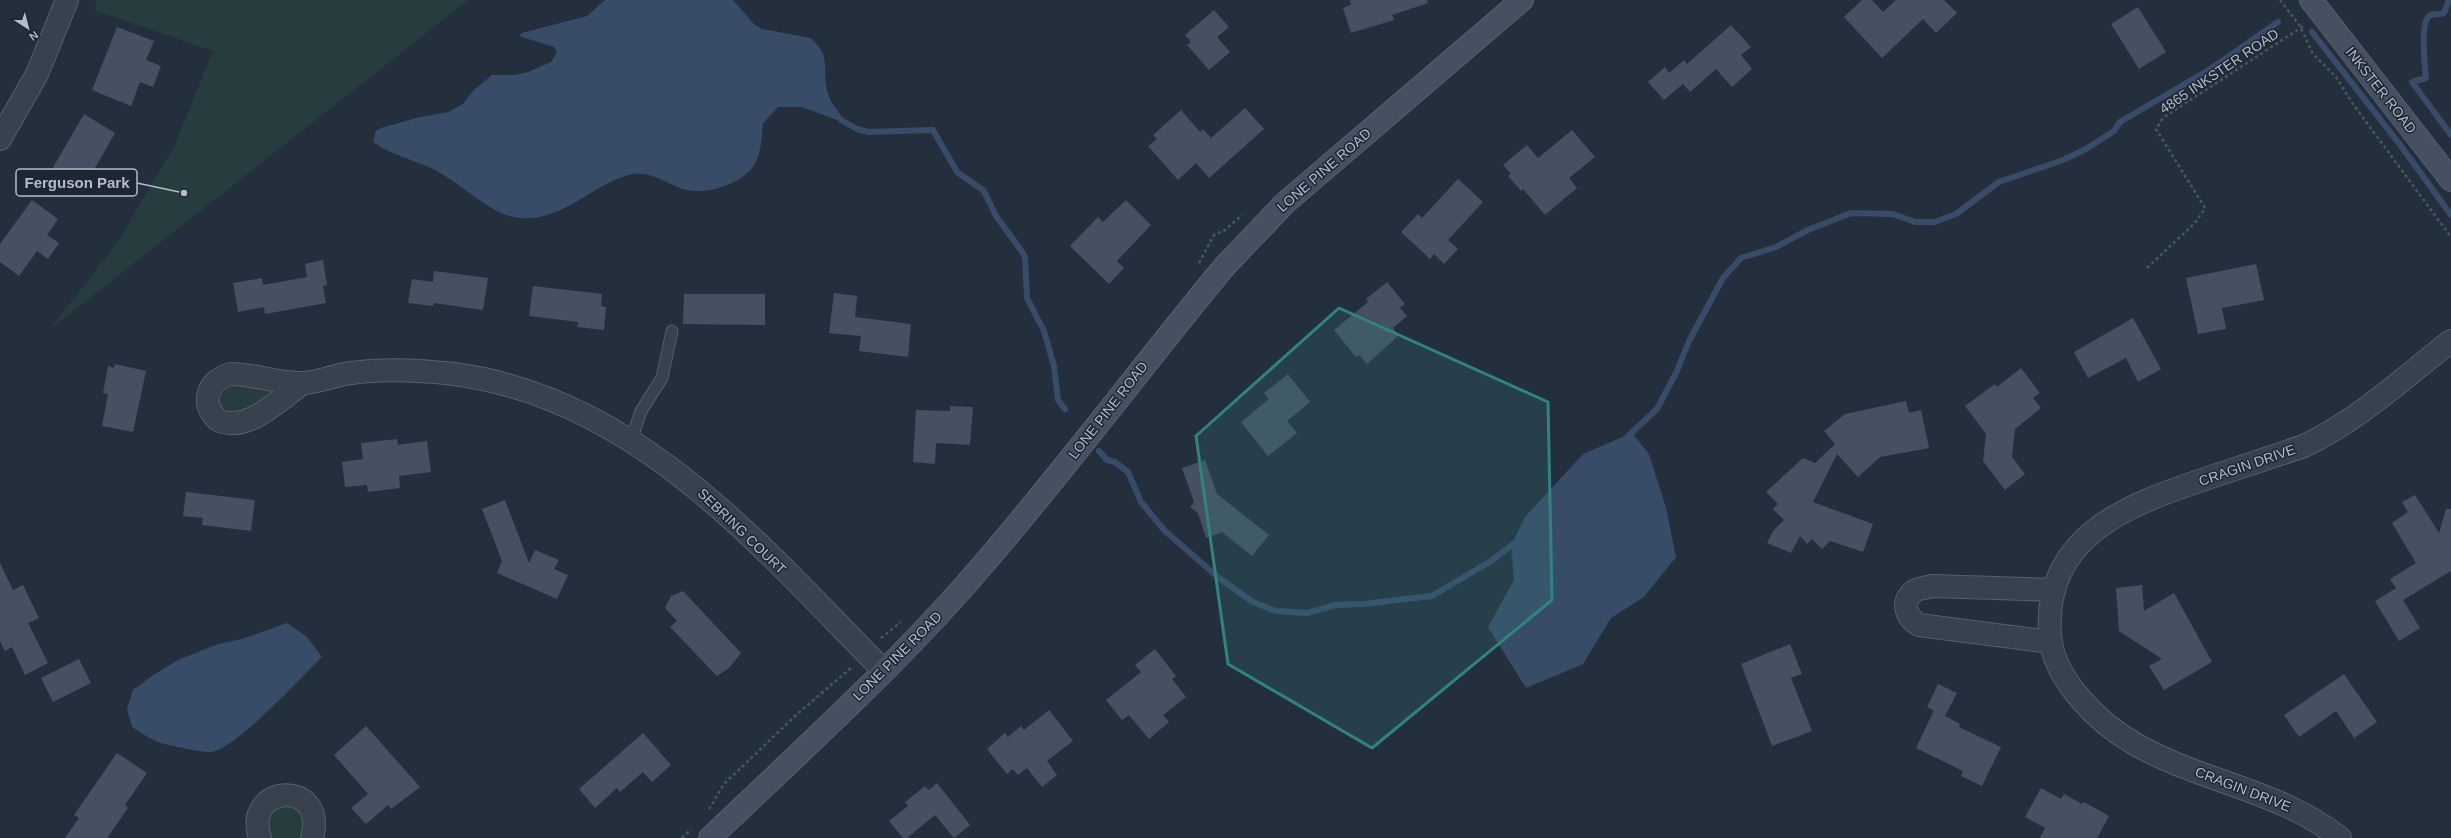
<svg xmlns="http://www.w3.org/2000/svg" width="2451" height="838" viewBox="0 0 2451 838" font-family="Helvetica,sans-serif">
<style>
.green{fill:#263c3f}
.water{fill:#394c67}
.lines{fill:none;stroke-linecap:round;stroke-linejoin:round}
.stream{stroke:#394c67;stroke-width:6}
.building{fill:#455162}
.lane-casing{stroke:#565f6c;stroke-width:13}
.street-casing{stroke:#565f6c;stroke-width:24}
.secondary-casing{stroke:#565f6c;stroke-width:24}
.path{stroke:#44595c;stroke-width:2.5;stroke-dasharray:3 3;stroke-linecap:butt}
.lane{stroke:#38414e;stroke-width:11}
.street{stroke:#38414e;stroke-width:22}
.secondary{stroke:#465061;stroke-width:22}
.marked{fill:#308480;fill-opacity:0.2;stroke:#308480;stroke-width:3;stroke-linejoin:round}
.labels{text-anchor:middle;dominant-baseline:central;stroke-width:3;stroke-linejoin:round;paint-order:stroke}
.street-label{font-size:14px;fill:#b4bcc9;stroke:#1d2633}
.leader{fill:none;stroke:#b4bcc9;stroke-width:1.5}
.callout-dot{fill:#b4bcc9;stroke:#1d2633;stroke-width:1.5}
.callout{fill:#1d2633;stroke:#b4bcc9;stroke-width:1.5}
.callout-label{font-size:15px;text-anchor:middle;font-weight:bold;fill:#b4bcc9}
</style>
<rect width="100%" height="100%" fill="#242f3e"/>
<g class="green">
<polygon points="97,0 468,0 48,331 118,242 175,145 213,51 94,10"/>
<path d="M232 383 270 389 272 393 249 410 232 413 221 406C218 395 222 389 232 383Z"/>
<polygon points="273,805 302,807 303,838 269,838 264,818"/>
</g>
<g class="water">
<path d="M605 0H733L754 24 762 29 810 38C833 56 821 71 828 94 831 103 837 110 843 118L837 120 802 107H778L763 123C762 135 761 153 755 164 744 183 708 195 687 190 668 186 653 171 633 174 612 178 593 192 576 202 507 241 491 202 435 170 420 162 380 151 373 141L376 131 381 128 420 117 448 112 463 104 473 91 492 75H514L528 72 551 62 557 52 554 47 519 36 522 33 587 16Z"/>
<polygon points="1632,433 1649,454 1666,508 1676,557 1644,597 1611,618 1583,664 1526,688 1488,627 1514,580 1511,546 1525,517 1583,454"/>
<path d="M287 623 307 637 322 657C301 677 237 748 212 752 206 753 165 745 158 742 149 738 140 732 132 727L127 709 133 690 152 676 178 660 218 644 242 639Z"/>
</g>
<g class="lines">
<g class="stream">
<path d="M2449 0 2444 13C2440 15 2433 13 2429 16 2420 23 2425 67 2426 78L2412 82 2451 135"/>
<polyline points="2312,32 2401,146 2451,215"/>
<polyline points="841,120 857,129 868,132 933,130 957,172 984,191 996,216 1023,253 1025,258 1027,298 1044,331 1054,366 1058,400 1065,409"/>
<polyline points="1626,438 1657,409 1677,371 1689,341 1723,278 1741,258 1776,247 1808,230 1851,213 1893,214 1915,222 1935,222 1956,214 1999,182 2063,160 2086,149 2114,131 2120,122 2212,68 2278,22"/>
<polyline points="1099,451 1107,460 1115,462 1128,472 1141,502 1165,531 1219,578 1253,602 1276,611 1307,613 1336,605 1364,604 1432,596 1491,561 1516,542"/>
</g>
</g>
<g class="building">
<polygon points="1350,0 1427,0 1428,3 1392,15 1394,20 1351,33 1343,8 1351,5"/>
<polygon points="1862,0 1872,0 1883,12 1896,0 1944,0 1957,13 1936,33 1923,19 1882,58 1844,17"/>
<polygon points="2138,7 2166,52 2139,69 2111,24"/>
<polygon points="1214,10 1229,27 1217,37 1230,52 1209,70 1187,45 1191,42 1185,35"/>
<polygon points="1731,25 1751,47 1741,55 1752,69 1732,87 1716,69 1690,92 1683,84 1664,100 1648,82 1665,67 1669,73 1684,60 1687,64"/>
<polygon points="117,27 154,41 146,60 161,66 153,87 140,82 131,106 92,90"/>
<polygon points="1245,108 1264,129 1209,178 1196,163 1178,180 1148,146 1157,139 1153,135 1181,110 1200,132 1203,129 1211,138"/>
<polygon points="84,114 115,133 88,180 77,174 71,183 51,171"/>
<polygon points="1572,130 1595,157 1569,178 1577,188 1545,215 1523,189 1521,191 1508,176 1511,174 1503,165 1527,145 1538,158"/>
<polygon points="1458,179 1483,202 1448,240 1458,249 1444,264 1434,254 1430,259 1401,232 1418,214 1422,218"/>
<polygon points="32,200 58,219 47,235 59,243 48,259 37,251 19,276 0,262 0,244"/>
<polygon points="1126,200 1151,225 1117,261 1124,268 1109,284 1070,246 1098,217 1103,222"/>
<polygon points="323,260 327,285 323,286 326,303 265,314 264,307 238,312 233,283 262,278 263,285 307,277 305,264"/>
<polygon points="2256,264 2264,300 2222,308 2226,329 2198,334 2186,278"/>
<polygon points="434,271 488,278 483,310 434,303 433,306 408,303 412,279 433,282"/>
<polygon points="1387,282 1405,304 1400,308 1407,316 1393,328 1399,335 1367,364 1359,355 1356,357 1334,330 1368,302 1366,299"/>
<polygon points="533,286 602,294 601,306 606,307 604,330 577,327 578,322 529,316"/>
<polygon points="834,293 857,296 855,317 911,324 908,357 859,351 861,336 829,333"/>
<polygon points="684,294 765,294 765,325 683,324"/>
<polygon points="2133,318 2161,369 2138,382 2126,358 2088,378 2074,352"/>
<polygon points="115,364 146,371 133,432 102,426 108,394 103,393 108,366 114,368"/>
<polygon points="2021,368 2040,393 2033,398 2041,408 2015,429 2012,457 2025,474 2005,490 1983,461 1986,434 1965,406 1995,384 1997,387"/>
<polygon points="1288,374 1310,402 1287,421 1297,433 1268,456 1241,422 1269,399 1264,393"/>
<polygon points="1906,401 1909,413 1921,410 1929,448 1880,457 1858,477 1837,454 1813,502 1873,524 1863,552 1830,541 1822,549 1812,539 1807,544 1800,536 1791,553 1767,543 1773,531 1784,520 1773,509 1778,504 1766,492 1803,458 1815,463 1835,444 1824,431 1845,414"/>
<polygon points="950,406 973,407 970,445 936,443 935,464 913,462 916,410 950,411"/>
<polygon points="397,439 398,445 427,441 431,472 399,476 400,488 368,492 367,485 345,487 342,462 363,459 361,443"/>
<polygon points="1205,460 1217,494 1269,535 1252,556 1222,532 1206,538 1198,513 1190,507 1194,502 1182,468"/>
<polygon points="186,492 255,500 251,531 202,525 203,518 183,516"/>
<polygon points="2415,495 2439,533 2446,509 2451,509 2451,571 2403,600 2420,628 2399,641 2375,601 2396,588 2390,579 2416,563 2392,523 2408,512 2402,502"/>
<polygon points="505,500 529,563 535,550 559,560 554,569 568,575 557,599 497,573 502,561 482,509"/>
<polygon points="0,563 13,590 23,585 39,618 28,623 48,663 25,675 12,647 5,651 0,641"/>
<polygon points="2142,585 2144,611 2174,593 2212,662 2164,690 2149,666 2162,659 2119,631 2116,588"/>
<polygon points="683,591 741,653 729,668 717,676 670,627 677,621 665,608 671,596"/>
<polygon points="1790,644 1802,674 1791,678 1812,731 1772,746 1741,664"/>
<polygon points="1155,649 1176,676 1172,679 1186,697 1163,715 1169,722 1149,739 1129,715 1122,720 1106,700 1141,672 1135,665"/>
<polygon points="79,659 91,683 53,702 41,678"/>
<polygon points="2344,674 2377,722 2354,738 2336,711 2299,737 2284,715"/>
<polygon points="1938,684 1957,693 1945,716 1927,707"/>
<polygon points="1049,710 1073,741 1047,761 1057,775 1042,787 1027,768 1018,775 1013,769 1007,774 987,749 1005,733 1008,737 1021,726 1024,730"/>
<polygon points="1934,710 1960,724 1959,727 2001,747 1982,786 1961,776 1963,771 1916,748"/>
<polygon points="366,726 420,787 391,809 388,805 366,824 351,808 368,794 334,755"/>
<polygon points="643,733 671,765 652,782 643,772 620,792 617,788 595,808 579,789"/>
<polygon points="117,753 147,773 125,805 128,808 107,838 65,838 79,818 74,815"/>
<polygon points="937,783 970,825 954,838 935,815 907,838 903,838 889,821 908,806 905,802 925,786 929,790"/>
<polygon points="2041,788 2061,799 2064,794 2082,804 2084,802 2109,816 2097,838 2040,838 2045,828 2025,817"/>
</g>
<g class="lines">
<defs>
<polyline id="lane" points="631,441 641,411 662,378 672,331"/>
<g id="street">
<polyline points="0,139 37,74 67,0"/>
<path d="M303 383C281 398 247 434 218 420 199 403 208 380 231 374 255 374 279 384 303 383 319 382 335 375 351 373 385 368 420 370 454 374 638 398 761 547 883 670"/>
<path d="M2050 642 1919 625C1907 618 1900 603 1913 592 1917 588 1926 588 1932 586L2054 590"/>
<path d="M260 838C242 784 328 778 312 838"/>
<path d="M2340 838C2280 790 2201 782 2135 744 2098 723 2053 679 2050 635 2043 535 2128 505 2205 479 2238 468 2271 457 2304 446 2359 420 2403 378 2451 341"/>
</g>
<g id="secondary">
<polyline points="2311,0 2451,180"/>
<path d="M710 838C802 750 898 664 981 567 1065 470 1142 366 1224 267L1285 203 1522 0"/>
</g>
</defs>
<use href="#lane" class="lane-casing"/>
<use href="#street" class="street-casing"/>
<use href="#secondary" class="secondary-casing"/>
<g class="path">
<polyline points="2280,0 2300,26 2313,54 2336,77 2353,104 2451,237"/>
<polyline points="1199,263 1214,235 1225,230 1242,215"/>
<polyline points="2147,268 2195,223 2205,208 2156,129 2163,118 2305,25"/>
<polyline points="881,638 901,622"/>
<polyline points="709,809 724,784 795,716 852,667"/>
<polyline points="682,838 691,829"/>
</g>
<use href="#lane" class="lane"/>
<use href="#street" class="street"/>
<use href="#secondary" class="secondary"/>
</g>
<path class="marked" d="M1339 308 1548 402 1552 600 1372 748 1228 664 1196 436Z"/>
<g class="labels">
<g class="street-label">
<text transform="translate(2219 71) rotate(-34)">4865 INKSTER ROAD</text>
<text transform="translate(2381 90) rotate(52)">INKSTER ROAD</text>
<text transform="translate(1324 170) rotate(-41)">LONE PINE ROAD</text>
<text transform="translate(1108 410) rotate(-52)">LONE PINE ROAD</text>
<text transform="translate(2247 465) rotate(-19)">CRAGIN DRIVE</text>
<text transform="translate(742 531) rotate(44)">SEBRING COURT</text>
<text transform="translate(897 656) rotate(-45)">LONE PINE ROAD</text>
<text transform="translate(2243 789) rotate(21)">CRAGIN DRIVE</text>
</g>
</g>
<path class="leader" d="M184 193L137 183"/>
<circle class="callout-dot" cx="184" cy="193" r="4"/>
<rect class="callout" x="16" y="169" width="121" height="27" rx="4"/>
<g class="callout-label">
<text x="77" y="188">Ferguson Park</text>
</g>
<g transform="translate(28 28) rotate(144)" stroke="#1d2633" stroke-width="3" paint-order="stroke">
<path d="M0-3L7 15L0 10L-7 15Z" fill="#b4bcc9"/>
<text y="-6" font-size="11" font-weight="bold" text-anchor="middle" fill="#b4bcc9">N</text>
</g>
</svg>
